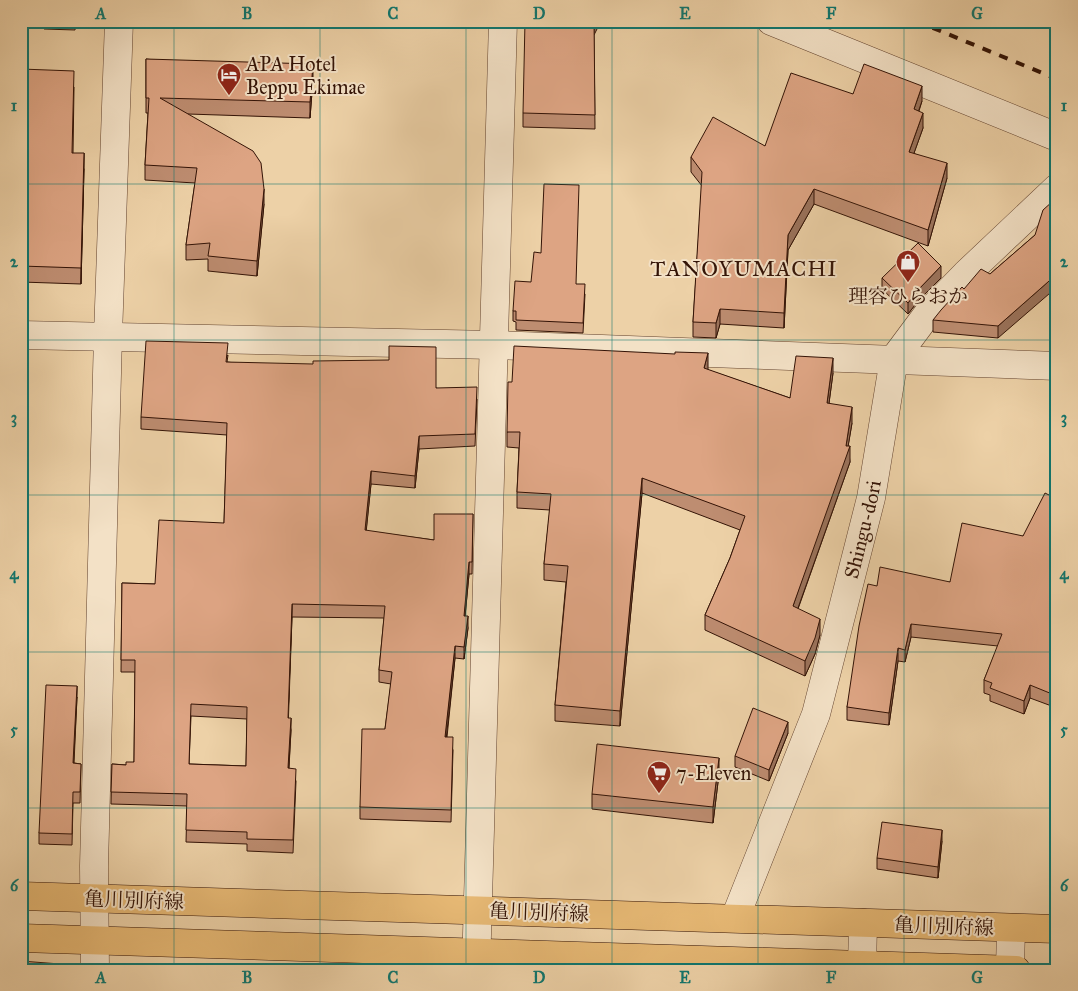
<svg xmlns="http://www.w3.org/2000/svg" width="1078" height="991" viewBox="0 0 1078 991" font-family="'IM FELL Great Primer','Noto Serif JP',serif">
<style>
.lines{fill:none;stroke-linecap:round;stroke-linejoin:round}
.minor-casing{stroke:#62422e;stroke-width:29}
.major-casing{stroke:#331306;stroke-width:29}
.minor{stroke:#f3e1c6;stroke-width:28}
.major{stroke:#e6b874;stroke-width:28}
.rail{stroke:#331306;stroke-width:4;stroke-dasharray:9 9;stroke-linecap:butt}
.wall{fill:#be8d71;stroke:#331306;fill-rule:evenodd}
.shaded-wall{fill:#9b735c;stroke:#331306}
.building{fill:#dda483;stroke:#331306;fill-rule:evenodd}
.grid{fill:none;stroke:#0f766e;stroke-width:1;stroke-opacity:0.55}
.labels{text-anchor:middle;dominant-baseline:central;stroke-width:4;stroke-linejoin:round;paint-order:stroke}
.poi-label{font-size:20px;fill:#331306;stroke:#f3e1c6;text-anchor:start}
.street-label{font-size:20px;fill:#331306;stroke:#f3e1c6}
.quarter-label{font-size:22px;letter-spacing:1px;fill:#331306;stroke:#f3e1c6}
.neatline{fill:none;stroke:#0f766e;stroke-width:2}
.grid-label{font-size:16px;text-anchor:middle;font-weight:bold;fill:#0f766e}
</style>
<rect width="100%" height="100%" fill="#edd1a7"/>
<filter id="stains"><feTurbulence type="fractalNoise" baseFrequency=".004" numOctaves="4"/><feColorMatrix values="0 0 0 0 .2 0 0 0 0 .09 0 0 0 0 .02 0 0 0 .5 -.17"/></filter>
<radialGradient id="worn" r=".72"><stop offset=".6" stop-color="#630" stop-opacity="0"/><stop offset="1" stop-color="#630" stop-opacity=".3"/></radialGradient>
<g class="lines">
<defs>
<g id="minor">
<polyline points="771,21 1057,137"/>
<polyline points="21,335 494,345 1057,366"/>
<path id="s1" d="M735 918 816 714 871 498 894 359 929 312 966 274 1057 188"/>
<polyline points="95,970 94,866 108,336 119,21"/>
<polyline points="476,970 503,21"/>
<polyline points="862,970 863,923"/>
<polyline points="1010,970 1011,928"/>
</g>
<g id="major">
<polyline points="21,896 1057,929"/>
<polyline points="21,938 1016,970"/>
</g>
</defs>
<use href="#minor" class="minor-casing"/>
<use href="#major" class="major-casing"/>
<use href="#minor" class="minor"/>
<use href="#major" class="major"/>
<polyline class="rail" points="916,21 1057,79"/>
</g>
<g class="wall">
<polygon points="44,21 76,21 75,30 44,29"/>
<polygon points="594,35 595,129 523,127 523,113"/>
<polygon points="146,59 313,79 310,118 188,114 264,204 257,276 208,271 208,259 186,260 186,245 195,183 145,180 145,165 148,113 146,113"/>
<polygon points="21,69 74,87 73,153 84,169 81,284 21,282"/>
<polygon points="853,94 922,101 919,111 923,128 914,153 947,178 928,246 814,204 788,250 784,328 720,324 716,338 693,337 693,322 702,186 691,172 691,157 765,146"/>
<polygon points="1035,235 998,338 933,332 933,320 964,289 990,274"/>
<polygon points="882,278 941,278 918,301 908,314 882,289"/>
<polygon points="531,282 576,284 585,294 583,333 516,330 516,322 513,321 513,311"/>
<path d="M228 355 227 362 436 388 477 399 475 446 419 449 415 488 371 484 366 531 434 540 473 514 472 574H469L465 616 468 628 464 659 455 658 447 737 453 750 451 822 360 819V807L385 729 391 684 379 682V670L384 618 292 617 288 718 291 730 289 768 296 781 293 853 247 851V844L186 842 187 806 111 804 112 764 126 765 134 762 135 672H121L122 583 155 584 224 523 227 435 141 429V417ZM191 716 247 719 246 766 189 764Z"/>
<polygon points="708,370 790,398 833,373 829,403 852,423 848,446 850,462 798,609 820,635 815,654 805,676 705,630 705,615 730,558 740,530 642,493 620,726 555,721 555,705 566,582 544,580 544,564 550,510 517,508 517,492 519,448 507,447 507,432"/>
<polygon points="1057,499 1057,708 1030,698 1024,714 990,701 990,695 984,693 984,680 998,646 911,637 905,662 898,661 889,725 847,720 847,707 877,586 950,582 1023,536"/>
<polygon points="77,697 74,763 81,764 80,803 73,803 72,845 39,844 39,833"/>
<polygon points="788,733 769,781 735,767 735,756"/>
<polygon points="719,774 713,823 592,809 592,794"/>
<polygon points="942,841 938,878 877,869 877,858"/>
</g>
<g class="shaded-wall">
<polygon points="594,21 601,21 594,35"/>
<polygon points="313,64 313,79 310,118 310,102"/>
<polygon points="922,86 922,101 914,124 914,109"/>
<polygon points="923,113 923,128 909,167 909,152"/>
<polygon points="84,153 84,169 81,284 81,268"/>
<polygon points="947,163 947,178 928,246 928,230"/>
<polygon points="264,189 264,204 257,276 257,261"/>
<polygon points="814,189 814,204 788,250 784,328 784,313 788,235"/>
<polygon points="941,266 941,278 918,301 908,314 908,303 918,290"/>
<polygon points="1057,274 1057,287 998,338 998,326"/>
<polygon points="720,309 720,324 716,338 716,323"/>
<polygon points="708,353 708,369 704,384 704,368"/>
<polygon points="833,358 833,373 827,418 827,403"/>
<polygon points="852,407 852,423 847,453 850,446 850,462 793,622 793,606 846,446"/>
<polygon points="419,436 419,449 415,488 415,476"/>
<polygon points="371,471 371,484 365,543 365,530"/>
<polygon points="642,478 642,493 620,726 620,711"/>
<polygon points="469,562 469,574 464,628 464,616"/>
<polygon points="292,604 292,617 288,730 288,718"/>
<polygon points="468,616 468,628 464,659 464,647"/>
<polygon points="820,619 820,635 815,654 805,676 805,661"/>
<polygon points="911,624 911,637 905,662 905,650"/>
<polygon points="455,646 455,658 445,749 445,737"/>
<polygon points="898,648 898,661 889,725 889,713"/>
<polygon points="1030,685 1030,698 1024,714 1024,701"/>
<polygon points="77,686 77,697 73,774 73,763"/>
<polygon points="291,718 291,730 288,781 288,768"/>
<polygon points="788,722 788,733 769,781 769,770"/>
<polygon points="719,758 719,774 713,823 713,807"/>
<polygon points="942,830 942,841 938,878 938,867"/>
</g>
<g class="building">
<polygon points="525,21 594,21 595,115 523,113"/>
<polygon points="146,59 313,64 310,102 160,98 253,151 261,163 264,189 257,261 208,256 210,243 186,245 197,168 145,165 149,98 146,98"/>
<polygon points="864,64 922,86 914,109 923,113 909,152 947,163 928,230 814,189 788,235 784,313 720,309 716,323 693,322 702,172 691,157 713,117 765,146 791,73 853,94"/>
<polygon points="21,69 74,71 72,153 84,153 81,268 21,266 21,189 22,152 21,152"/>
<polygon points="544,184 579,185 576,284 585,284 583,323 516,320 516,311 513,311 515,281 531,282 534,252 541,253"/>
<polygon points="1053,201 1057,202 1057,274 998,326 933,320 941,310 962,287 964,289 981,269 990,274 1035,235 1043,210"/>
<polygon points="918,243 941,266 918,290 908,303 882,278"/>
<path d="M146 341 228 343 226 362 313 364V361L389 360V346L436 347V388L477 387 475 434 419 436 415 476 371 471 365 530 434 540V514H473L472 562H469L464 616H468L464 647 455 646 445 737H453L451 810 360 807 362 729H385L392 672 379 670 385 606 292 604 288 718H291L288 768 296 769 293 840 247 839V832L186 830 187 794 111 792 112 764 126 765V762H134L135 660H121L122 583 155 584 159 520 224 523 227 423 141 417ZM191 704 247 707 246 766 189 764Z"/>
<polygon points="514,346 675,354 675,352 708,353 704,368 790,398 796,356 833,358 827,403 852,407 846,446 850,446 793,606 820,619 815,638 805,661 705,615 730,558 745,516 642,478 620,711 555,705 568,566 544,564 551,494 517,492 520,432 507,432 508,382 512,382"/>
<polygon points="1045,493 1057,499 1057,696 1030,685 1024,701 990,688 992,683 984,680 1002,634 911,624 905,650 898,648 889,713 847,707 859,626 868,584 877,586 880,567 950,582 962,523 1023,536"/>
<polygon points="46,685 77,686 73,763 81,764 80,792 73,792 72,834 39,833"/>
<polygon points="753,708 788,722 769,770 735,756"/>
<polygon points="597,744 719,758 713,807 592,794"/>
<polygon points="882,822 942,830 938,867 877,858"/>
<polygon points="21,961 73,965 73,970 21,970"/>
</g>
<path class="grid" d="M174 21V970M320 21V970M466 21V970M612 21V970M758 21V970M904 21V970M21 184H1057M21 340H1057M21 495H1057M21 652H1057M21 808H1057"/>
<defs>
<symbol id="hotel-pin" viewBox="-11 -11 22 30"><path d="M0 17L-7.5 6A9.5 9.5 0 1 1 7.5 6Z" fill="#8f2418" stroke="#f3e1c6"/><path d="M-6-4.5h1.5V1H6V5H4.5V3h-9V5H-6ZM-4 0a1.8 1.8 0 1 1 3.6 0ZM.5 0V-2.5h3Q6-2.5 6 0Z" fill="#fff"/></symbol>
<symbol id="shop-pin" viewBox="-11 -11 22 30"><path d="M0 17L-7.5 6A9.5 9.5 0 1 1 7.5 6Z" fill="#8f2418" stroke="#f3e1c6"/><path d="M-5-2.5h2.3a2.7 3.5 0 0 1 5.4 0H5L5.5 6h-11ZM-1.5-2.5h3a1.5 2.3 0 0 0-3 0Z" fill="#fff"/></symbol>
<symbol id="supermarket-pin" viewBox="-11 -11 22 30"><path d="M0 17L-7.5 6A9.5 9.5 0 1 1 7.5 6Z" fill="#8f2418" stroke="#f3e1c6"/><path d="M-6-5.5h2.5l.6 2H6L4.5 2H-2.5L-4.4-4H-6ZM-1.5 3.2a1.3 1.3 0 1 0 .1 0ZM3 3.2a1.3 1.3 0 1 0 .1 0Z" fill="#fff"/></symbol>
</defs>
<g fill-rule="evenodd">
<use href="#hotel-pin" x="215" y="61" width="28" height="38"/>
<use href="#shop-pin" x="894" y="248" width="28" height="38"/>
<use href="#supermarket-pin" x="645" y="759" width="28" height="38"/>
</g>
<g class="labels">
<g class="poi-label">
<text x="246" y="64">APA Hotel<tspan x="246" dy="23">Beppu Ekimae</tspan></text>
<text x="908" y="296" text-anchor="middle">理容ひらおか</text>
<text x="676" y="773">7-Eleven</text>
</g>
<g class="street-label">
<text stroke="none"><textPath href="#s1" startOffset="410">Shingu-dori</textPath></text>
<text transform="translate(134 900) rotate(2)">亀川別府線</text>
<text transform="translate(539 912) rotate(2)">亀川別府線</text>
<text transform="translate(944 926) rotate(2)">亀川別府線</text>
</g>
<g class="quarter-label">
<text x="744" y="268">TANOYUMACHI</text>
</g>
</g>
<rect width="1078" height="991" fill="none" stroke="#edd1a7" stroke-width="55"/>
<rect x="28" y="28" width="1022" height="936" class="neatline"/>
<g class="grid-label">
<text x="101" y="19">A</text>
<text x="247" y="19">B</text>
<text x="393" y="19">C</text>
<text x="539" y="19">D</text>
<text x="685" y="19">E</text>
<text x="831" y="19">F</text>
<text x="977" y="19">G</text>
<text x="14" y="111">1</text>
<text x="1064" y="111">1</text>
<text x="14" y="267">2</text>
<text x="1064" y="267">2</text>
<text x="14" y="423">3</text>
<text x="1064" y="423">3</text>
<text x="14" y="579">4</text>
<text x="1064" y="579">4</text>
<text x="14" y="735">5</text>
<text x="1064" y="735">5</text>
<text x="14" y="891">6</text>
<text x="1064" y="891">6</text>
<text x="101" y="983">A</text>
<text x="247" y="983">B</text>
<text x="393" y="983">C</text>
<text x="539" y="983">D</text>
<text x="685" y="983">E</text>
<text x="831" y="983">F</text>
<text x="977" y="983">G</text>
</g>
<rect width="100%" height="100%" filter="url(#stains)"/>
<rect width="100%" height="100%" fill="url(#worn)"/>
</svg>
